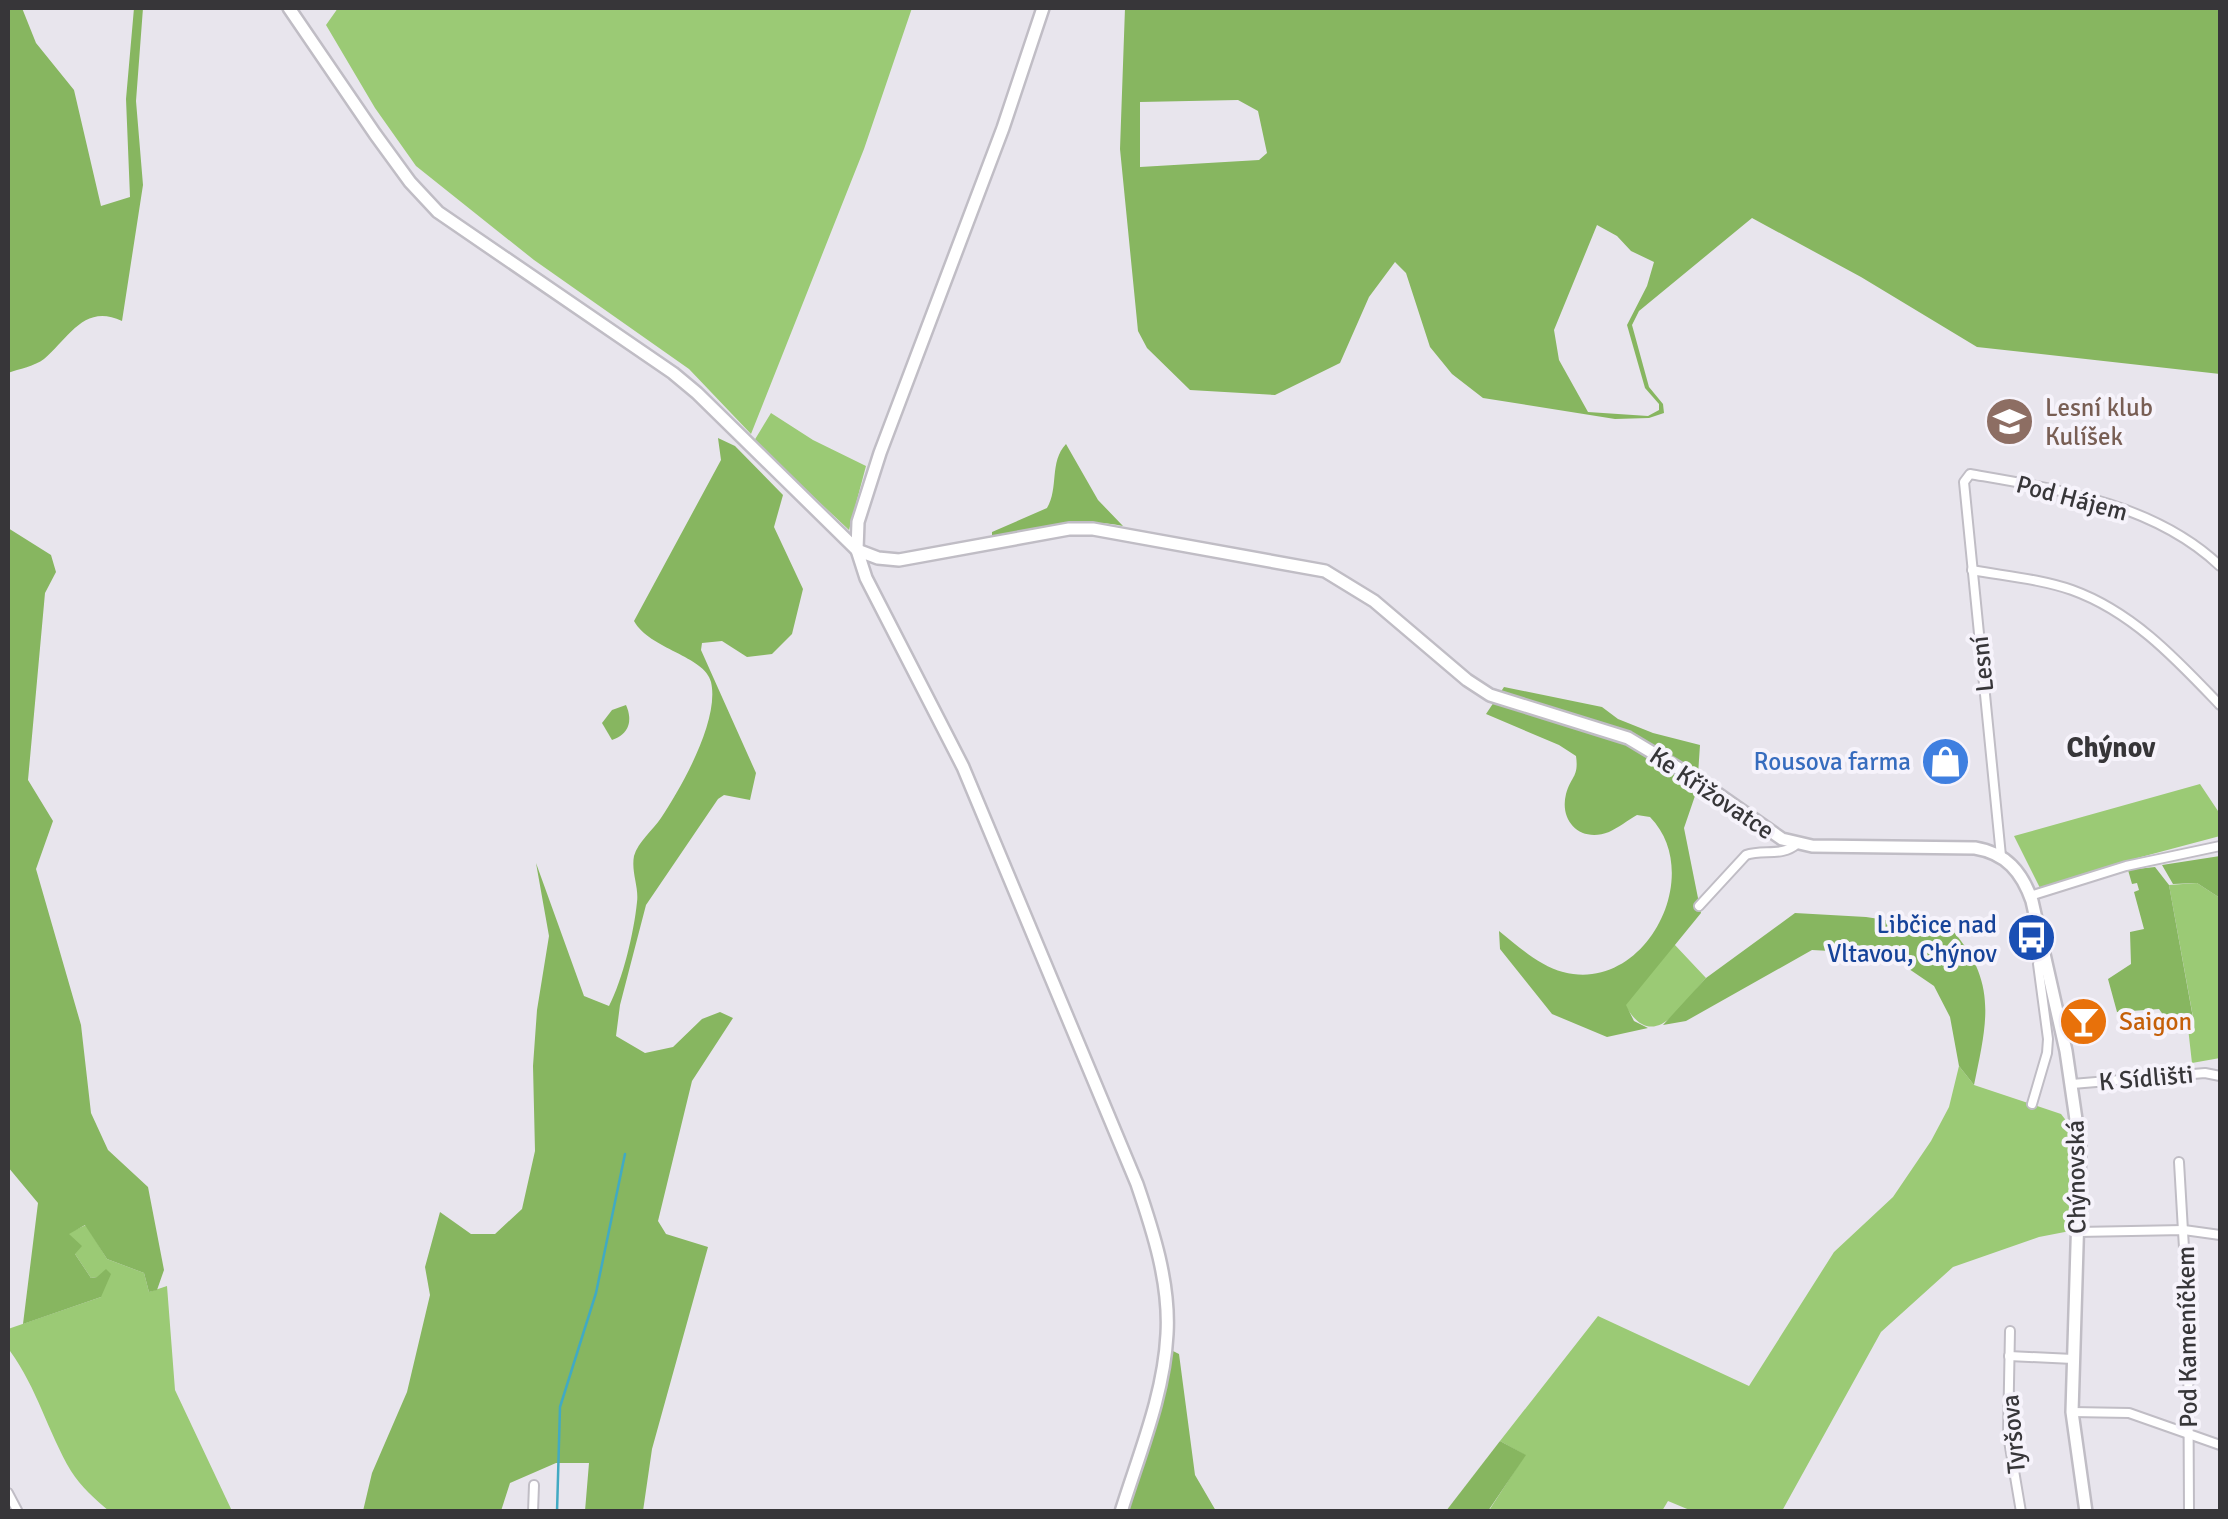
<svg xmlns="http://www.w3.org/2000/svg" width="2228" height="1519" viewBox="0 0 2228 1519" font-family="Signika,sans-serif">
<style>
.education{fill:#e7d7e9}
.green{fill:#9bca75}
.forest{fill:#87b660;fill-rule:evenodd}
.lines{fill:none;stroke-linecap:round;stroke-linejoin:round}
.stream{stroke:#41aac3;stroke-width:2.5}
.street-casing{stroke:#c0bdc5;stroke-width:12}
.secondary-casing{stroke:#c0bdc5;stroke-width:16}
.street{stroke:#fff;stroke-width:8}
.secondary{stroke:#fff;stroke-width:11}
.labels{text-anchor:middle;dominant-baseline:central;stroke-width:8;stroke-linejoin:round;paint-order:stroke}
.education-label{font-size:25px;fill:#785e54;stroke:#f6f3fb;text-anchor:start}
.street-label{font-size:25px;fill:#373639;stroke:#f6f3fb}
.shop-label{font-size:25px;fill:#366cbe;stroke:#f6f3fb;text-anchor:end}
.transit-label{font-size:25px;fill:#164399;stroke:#f6f3fb;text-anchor:end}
.food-label{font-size:25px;fill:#c56008;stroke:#f6f3fb;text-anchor:start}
.neighbourhood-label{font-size:28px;font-weight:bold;fill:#373639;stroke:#f6f3fb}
</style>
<rect width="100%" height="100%" fill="#e8e5ed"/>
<polygon class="education" points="1990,406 2033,414 2029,436 1986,429"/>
<g class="green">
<polygon points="338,8 912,8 864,149 751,434 689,369 534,260 416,166 375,108 326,25"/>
<polygon points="771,413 813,440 866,466 849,530 754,441"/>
<polygon points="2200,784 2220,814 2220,836 2126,861 2041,890 2014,836"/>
<polygon points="2197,883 2220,898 2220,1058 2192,1063 2187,1019 2193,1017 2169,885"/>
<path d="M1674 944 1706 978C1682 1004 1654 1056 1625 1005Z"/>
<polygon points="1959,1066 1974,1085 2061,1114 2068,1123 2070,1231 2039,1237 1953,1267 1881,1332 1782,1511 1692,1511 1668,1501 1662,1511 1488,1512 1525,1455 1500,1441 1598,1316 1749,1386 1834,1252 1893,1197 1931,1141 1949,1107"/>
<path d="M86 1225 107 1259 144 1273 149 1292 167 1286 175 1390 232 1511H109C95 1499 81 1487 71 1471 48 1432 37 1388 10 1351L8 1352V1329L101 1297 97 1277 91 1278 75 1254 68 1233Z"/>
</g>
<g class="forest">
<path d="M8 8H22L36 43 74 90 101 206 130 197 126 99 134 8H143L136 101 143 185 122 321C84 303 69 338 44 359 35 366 19 369 8 373Z"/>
<path d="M1125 8H2220V374L1977 347 1861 277 1752 218 1639 311 1632 325 1649 387 1663 404 1664 413 1649 418 1615 419 1483 398 1452 374 1430 347 1406 273 1395 262 1369 297 1340 363 1275 395 1190 390 1147 348 1138 331 1120 149ZM1238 100 1258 111 1267 153 1259 160 1140 167V102ZM1597 225 1617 236 1631 251 1654 262 1647 286 1627 325 1645 388 1659 404V410L1648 416 1588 412 1559 360 1554 330Z"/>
<path d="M718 438 735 446 783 495 774 527 803 589 792 634 772 654 747 657 722 641 702 643 701 650 756 773 750 800 724 795 718 799 646 905 620 1005 616 1036 645 1053 673 1047 702 1019 720 1012 733 1018 692 1081 658 1221 666 1234 708 1247 652 1449 643 1511H585L589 1463H556L510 1483 501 1511H363L372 1473 407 1392 430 1295 425 1267 440 1212 471 1234H495L522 1209 535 1151 533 1066 537 1010 549 936 536 863 584 996 609 1006C623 979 634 932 637 902 639 887 631 872 634 856 638 842 653 830 661 818 681 788 720 720 711 682 705 656 649 649 634 621L721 460Z"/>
<path d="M1066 444 1098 500 1123 526C1078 516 1036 531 992 538V532L1047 508C1059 488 1049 462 1066 444Z"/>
<polygon points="8,528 51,555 56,572 45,593 28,780 53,821 36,869 81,1025 91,1113 108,1150 148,1187 164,1270 157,1290 149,1292 144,1273 107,1259 85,1225 69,1234 82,1246 75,1254 91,1278 97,1277 106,1269 111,1274 101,1297 23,1324 38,1203 8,1167"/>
<path d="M1504 687 1602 707 1618 719 1653 733 1700 745 1697 790 1684 828 1701 913 1626 1005 1634 1021 1648 1028 1607 1037 1552 1014 1500 949 1499 931C1518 946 1539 966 1563 972 1646 994 1706 874 1650 817L1637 815C1628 820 1618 828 1609 832 1581 843 1559 822 1566 794 1571 776 1579 777 1576 756L1559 745 1486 714Z"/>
<path d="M626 705C633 721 629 734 612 740L602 723 612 710Z"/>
<polygon points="2220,856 2220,898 2197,883 2173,884 2162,865"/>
<polygon points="2155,867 2169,885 2193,1018 2171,1026 2159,1009 2117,1012 2108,979 2131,964 2130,932 2144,929 2134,892 2139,890 2137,883 2132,884 2128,870"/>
<path d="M1795 913 1866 917 1952 930C1998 982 1987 1022 1974 1085L1959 1066 1950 1017 1934 986 1887 954 1812 950 1686 1021 1663 1025 1706 978Z"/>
<polygon points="1173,1351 1179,1354 1195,1475 1216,1511 1126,1512 1158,1413"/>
<polygon points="1500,1441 1526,1455 1488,1511 1446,1511"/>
</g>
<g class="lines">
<polyline class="stream" points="557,1512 560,1407 596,1293 625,1154"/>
<defs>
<g id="street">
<path d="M1972 570C2005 576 2040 579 2072 590 2133 612 2177 660 2220 705"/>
<path d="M2001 856 1964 482 1970 474C2056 489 2154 503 2220 566"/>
<polyline points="2030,896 2126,866 2220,846"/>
<path d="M1699 906 1746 855C1763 849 1782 857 1797 844"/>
<polyline points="2072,1084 2205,1073 2220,1076"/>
<polyline points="2032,1104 2047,1053 2048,1039 2038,964 2044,955"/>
<polyline points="2179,1162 2188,1317 2189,1512"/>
<polyline points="2078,1232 2184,1230 2220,1235"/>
<polyline points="2010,1331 2008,1435 2021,1512"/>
<polyline points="2009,1356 2073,1359"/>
<polyline points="2072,1412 2129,1413 2220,1445"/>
<polyline points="8,1493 18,1512"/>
<polyline points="533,1512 534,1485"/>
</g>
<g id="secondary">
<path d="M289 8 375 134 410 182 438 212 673 373 697 393 857 550 878 558 899 560 1069 529H1093L1325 571 1374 601 1467 680 1490 695 1628 738 1698 780 1782 839 1812 846 1975 848C2006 853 2022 872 2032 901L2066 1051 2080 1147 2072 1412 2086 1512"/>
<path d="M1043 8 1003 128 880 453 858 522 857 550 866 578 963 767 1137 1184C1153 1231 1170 1283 1167 1334 1164 1395 1139 1454 1121 1512"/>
</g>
</defs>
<use href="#street" class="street-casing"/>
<use href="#secondary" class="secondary-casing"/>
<use href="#street" class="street"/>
<use href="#secondary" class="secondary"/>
</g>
<defs>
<symbol id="school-disc" viewBox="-11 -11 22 22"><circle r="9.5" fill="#8d6e63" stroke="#f6f3fb"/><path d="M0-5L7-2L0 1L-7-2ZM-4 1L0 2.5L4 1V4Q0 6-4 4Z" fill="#fff"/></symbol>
<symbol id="shop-disc" viewBox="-11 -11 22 22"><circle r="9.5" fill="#3f7fe0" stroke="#f6f3fb"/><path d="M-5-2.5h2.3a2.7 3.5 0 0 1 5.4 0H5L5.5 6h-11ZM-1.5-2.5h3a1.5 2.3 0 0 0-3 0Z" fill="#fff"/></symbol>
<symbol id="bus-disc" viewBox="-11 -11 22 22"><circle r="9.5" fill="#1a4fb4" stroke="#f6f3fb"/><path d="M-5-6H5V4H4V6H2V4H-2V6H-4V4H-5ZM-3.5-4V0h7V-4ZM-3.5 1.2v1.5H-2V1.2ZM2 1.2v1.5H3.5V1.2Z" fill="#fff"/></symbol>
<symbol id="bar-disc" viewBox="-11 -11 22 22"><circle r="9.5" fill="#e8710a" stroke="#f6f3fb"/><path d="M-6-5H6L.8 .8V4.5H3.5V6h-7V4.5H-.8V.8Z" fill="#fff"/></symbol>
</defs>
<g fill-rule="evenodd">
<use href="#school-disc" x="1982" y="394" width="55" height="55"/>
<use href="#shop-disc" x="1918" y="734" width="55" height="55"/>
<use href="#bus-disc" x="2004" y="910" width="55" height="55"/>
<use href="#bar-disc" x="2056" y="994" width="55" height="55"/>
</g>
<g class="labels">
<g class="education-label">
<text x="2045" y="407">Lesní klub<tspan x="2045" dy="29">Kulíšek</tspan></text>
</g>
<g class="street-label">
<text transform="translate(2072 498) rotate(15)">Pod Hájem</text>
<text transform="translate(1982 664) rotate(-96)">Lesní</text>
<text transform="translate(1712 793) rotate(34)">Ke Křižovatce</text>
<text transform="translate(2146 1078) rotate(-5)">K Sídlišti</text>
<text transform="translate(2076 1177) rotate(-91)">Chýnovská</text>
<text transform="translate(2187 1337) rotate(-91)">Pod Kameníčkem</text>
<text transform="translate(2013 1434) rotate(-95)">Tyršova</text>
</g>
<g class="shop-label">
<text x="1911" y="761">Rousova farma</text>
</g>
<g class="transit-label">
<text x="1997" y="924">Libčice nad<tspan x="1997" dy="29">Vltavou, Chýnov</tspan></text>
</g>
<g class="food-label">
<text x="2119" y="1021">Saigon</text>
</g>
<g class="neighbourhood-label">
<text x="2111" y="748">Chýnov</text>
</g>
</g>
<rect width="2228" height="1519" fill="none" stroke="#373639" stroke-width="20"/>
</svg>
